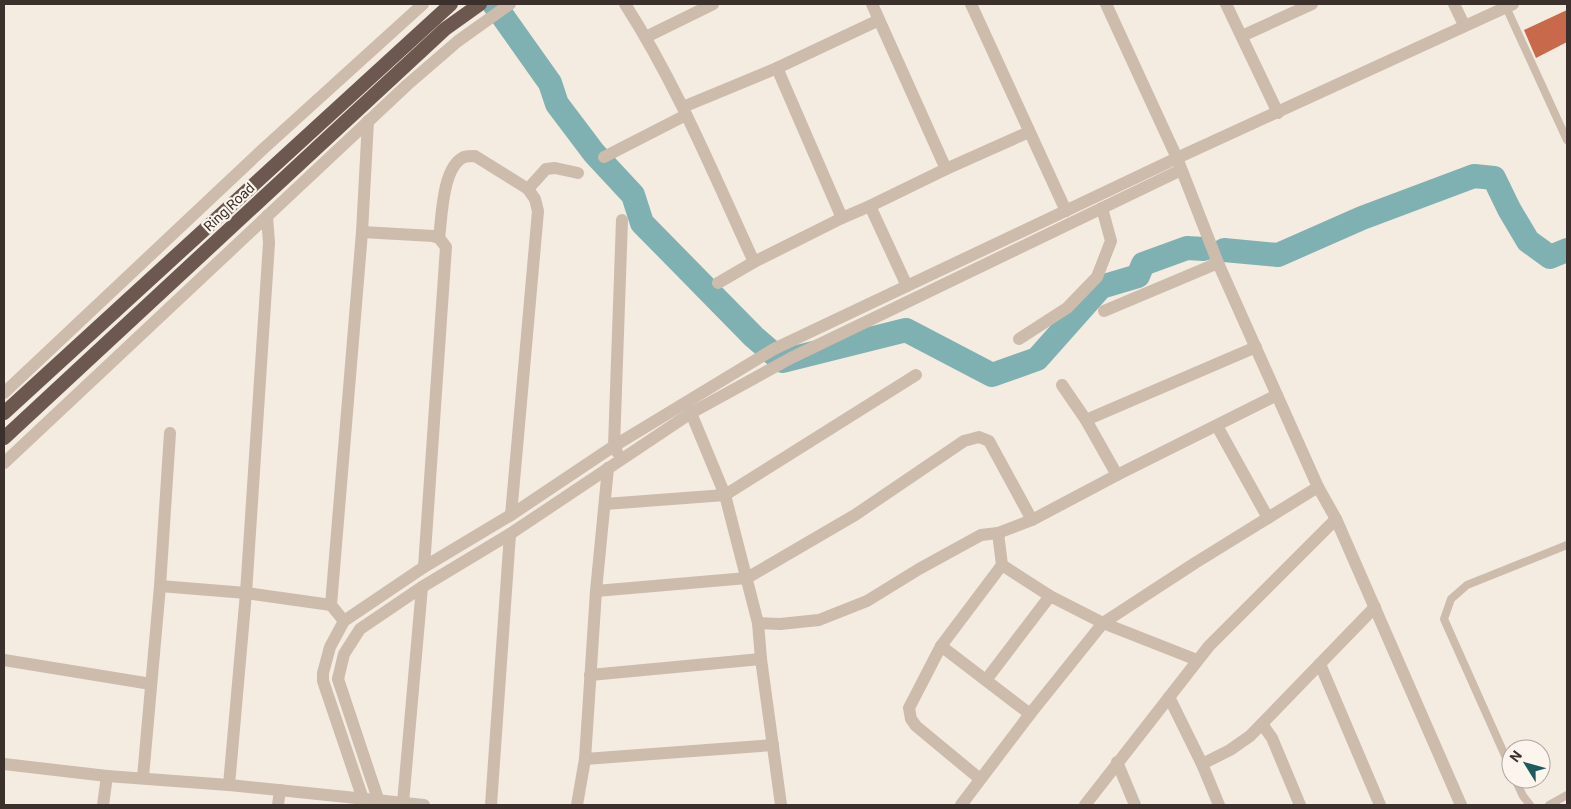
<svg xmlns="http://www.w3.org/2000/svg" width="1571" height="809" viewBox="0 0 1571 809" font-family="Roboto,sans-serif">
<style>
.lines{fill:none;stroke-linecap:round;stroke-linejoin:round}
.river{stroke:#7fb0b2;stroke-width:24}
.building{fill:#c8694b}
.service{stroke:#cdbbac;stroke-width:8}
.minor{stroke:#cdbbac;stroke-width:12}
.tertiary{stroke:#cdbbac;stroke-width:12}
.trunk{stroke:#6c584f;stroke-width:14}
.labels{text-anchor:middle;dominant-baseline:central;stroke-width:4.5;stroke-linejoin:round;paint-order:stroke}
.street-label{font-size:14px;fill:#3b302b;stroke:#fbf5ee}
</style>
<rect width="100%" height="100%" fill="#f4ebe1"/>
<g class="lines">
<g class="river">
<polyline points="494,4 550,83 557,104 594,153 633,195 642,223 754,337 782,361 906,330 992,375 1037,359 1101,287 1138,276 1143,264 1187,248 1204,249"/>
<polyline points="1224,250 1278,255 1362,218 1474,176 1494,178 1509,209 1528,241 1550,257 1567,250"/>
</g>
</g>
<polygon class="building" points="1567,10 1567,42 1536,58 1524,30"/>
<g class="lines">
<g class="service">
<polyline points="1506,7 1567,140"/>
<polyline points="1511,769 1444,619 1451,599 1467,585 1567,545"/>
<polyline points="1515,779 1523,796 1530,805"/>
<polyline points="1549,805 1567,795"/>
</g>
<g class="minor">
<path d="M625 4C677 85 714 175 754 262"/>
<polyline points="872,4 946,169"/>
<polyline points="971,4 1066,211"/>
<polyline points="1106,4 1177,158 1218,263 1318,487 1336,519 1461,805"/>
<polyline points="1226,4 1278,113"/>
<polyline points="1454,4 1464,25"/>
<polyline points="1242,36 1312,4"/>
<polyline points="646,37 713,4"/>
<polyline points="777,68 842,218"/>
<polyline points="683,107 777,68 879,20"/>
<polyline points="604,157 686,115"/>
<polyline points="528,189 546,169 555,168 578,173"/>
<polyline points="870,206 907,286"/>
<polyline points="362,232 433,236 439,238 446,247 424,567"/>
<path d="M439 238C442 217 442 167 464 157 467 156 472 156 475 156L528 189 535 199 538 211 511 515"/>
<polyline points="718,283 754,262 842,218 870,206 946,169 1029,132"/>
<polyline points="1104,311 1218,263"/>
<polyline points="1019,339 1067,308 1097,277 1111,241 1102,208"/>
<polyline points="1062,385 1086,420 1117,475"/>
<polyline points="691,413 725,495 758,623 761,659 781,805"/>
<polyline points="1086,420 1256,347"/>
<polyline points="1217,426 1268,518"/>
<polyline points="617,452 614,446 622,220"/>
<polyline points="605,504 725,495 916,375"/>
<polyline points="998,533 1002,565 1050,596 1103,623 1197,660"/>
<polyline points="160,586 246,593 331,605"/>
<polyline points="596,591 747,578 855,515 964,441 979,437 989,441 1032,520"/>
<polyline points="344,621 331,605 362,232 368,121"/>
<polyline points="758,623 780,624 819,620 867,601 919,569 981,535 998,533 1032,520 1117,475 1277,395"/>
<polyline points="941,646 1030,714"/>
<polyline points="4,660 151,684"/>
<polyline points="1320,664 1380,805"/>
<polyline points="590,675 761,659"/>
<polyline points="986,680 1050,596"/>
<polyline points="1169,697 1202,764 1219,805"/>
<polyline points="1262,724 1272,738 1300,805"/>
<polyline points="585,759 773,745"/>
<polyline points="1117,762 1135,805"/>
<polyline points="4,764 107,776 229,785 424,805"/>
<polyline points="1202,764 1230,750 1250,736 1375,607"/>
<polyline points="143,777 160,586 170,433"/>
<polyline points="980,779 916,726 911,719 909,708 941,646 1002,565"/>
<polyline points="229,785 246,593 269,243 267,216"/>
<polyline points="403,803 422,587"/>
<polyline points="103,805 107,776"/>
<polyline points="278,805 280,790"/>
<polyline points="365,805 323,681 323,673 330,647 344,621 424,567 511,515 614,446 774,349 1177,158 1513,4"/>
<polyline points="380,805 338,679 344,654 360,629 422,587 510,534 691,413 791,358 1181,170"/>
<polyline points="491,805 510,534"/>
<polyline points="577,805 585,759 596,591 608,468"/>
<polyline points="961,805 1030,714 1103,623 1195,563 1318,487"/>
<polyline points="1085,805 1209,646 1336,519"/>
</g>
<g class="tertiary">
<polyline points="4,393 262,150 423,4"/>
<polyline points="4,463 407,85 458,41 510,4"/>
</g>
<g class="trunk">
<polyline points="4,413 451,4"/>
<polyline points="4,438 445,29 480,4"/>
</g>
</g>
<g class="labels">
<g class="street-label">
<text transform="translate(229 207) rotate(-43)">Ring Road</text>
</g>
</g>
<rect width="1571" height="809" fill="none" stroke="#3b302b" stroke-width="10"/>
<g transform="translate(1526 764) rotate(307)"><circle r="24" fill="#fbf5ee" stroke="#aea6a0"/>
<path d="M0-4L9 19L0 12L-9 19Z" fill="#1f5a5e"/>
<text y="-8" font-size="14" font-weight="bold" text-anchor="middle" fill="#3b302b">N</text>
</g>
</svg>
